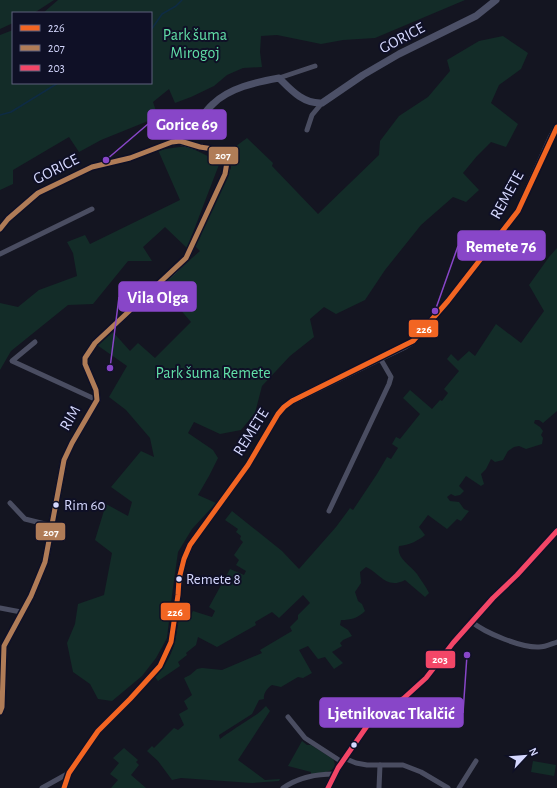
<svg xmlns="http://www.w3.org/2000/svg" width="557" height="788" viewBox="0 0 557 788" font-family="'Alegreya Sans',sans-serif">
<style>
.green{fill:#132c28}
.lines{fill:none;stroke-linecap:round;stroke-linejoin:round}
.stream{stroke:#0e2b44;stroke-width:1.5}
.street{stroke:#4a4d61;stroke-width:5}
.secondary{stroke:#4c5067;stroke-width:7}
.bus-1-casing{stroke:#0f1026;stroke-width:8}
.bus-2-casing{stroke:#0f1026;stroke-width:8}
.bus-3-casing{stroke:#0f1026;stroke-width:8}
.bus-1{stroke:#f26522;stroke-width:5}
.bus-2{stroke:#b07c57;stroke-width:5}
.bus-3{stroke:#f34667;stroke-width:5}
.bus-dot{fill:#d5d8fe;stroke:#0f1026;stroke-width:1.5}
.labels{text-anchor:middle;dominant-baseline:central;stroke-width:4;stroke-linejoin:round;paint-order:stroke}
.bus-label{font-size:15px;fill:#d5d8fe;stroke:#0f1026;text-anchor:start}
.park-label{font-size:16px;fill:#61dea7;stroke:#0f1026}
.street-label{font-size:16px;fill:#d5d8fe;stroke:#0f1026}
.leader{fill:none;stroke:#8846c8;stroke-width:1.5}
.callout-dot{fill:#8846c8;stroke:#0f1026;stroke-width:1.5}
.callout{fill:#8846c8;stroke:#8846c8;stroke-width:1.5}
.callout-label{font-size:17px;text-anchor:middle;font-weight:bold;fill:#fff}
.line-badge{stroke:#0f1026;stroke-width:1.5}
.badge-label{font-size:11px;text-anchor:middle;font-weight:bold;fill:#fff}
</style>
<rect width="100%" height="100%" fill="#141521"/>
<g class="green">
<polygon points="0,0 54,0 34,13 13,13 13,23 0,29"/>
<polygon points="58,0 465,0 375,38 343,40 321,44 277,35 261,36 260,52 262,67 243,68 227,75 214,86 191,97 175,103 169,89 153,102 158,117 101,140 79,152 69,137 13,170 13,184 0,190 0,35 13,30 13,83 151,83 151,13 43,13"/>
<polygon points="503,36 528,53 521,69 499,85 491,103 518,124 506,147 491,142 477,156 463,173 479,190 466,202 453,197 421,225 385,270 365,300 336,314 324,307 310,319 314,337 290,356 262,386 255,413 241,430 220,434 194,422 188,433 213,450 218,458 209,476 198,495 216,503 192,529 178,552 172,595 167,638 156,658 142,676 112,701 98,699 90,684 73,672 67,643 75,624 78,604 104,595 112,553 95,540 106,504 128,516 132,502 111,487 141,451 154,457 150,438 126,410 109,397 127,366 97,345 113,332 130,351 138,343 155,358 191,322 160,286 200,251 194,245 231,168 231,158 228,152 247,138 273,163 272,166 318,214 379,155 380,141 399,116 428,97 450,71 447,60 479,41"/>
<polygon points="187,146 220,162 187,248 165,227 143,247 152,261 128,261 93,304 68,305 11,351 0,370 0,303 18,307 39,290 77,276 73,253 67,242 85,235 90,244 180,200 158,150"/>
<path d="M557 248V411L543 423 539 420H535L534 423 540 427 543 431 541 435 543 438 542 444 526 449 519 446 514 447 508 451 503 460 495 462 491 459 486 469 481 474 484 484 481 486 466 476 459 486 464 491 460 495 455 496 451 494 447 497 450 501 459 502 464 509 469 511 461 521 457 519 447 529 428 515 419 527 425 535C418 541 409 545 399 546 396 558 410 565 417 574 421 580 426 587 429 593L425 597 405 580C386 590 380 573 366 567L360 572 361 583 355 592 358 601 362 604 365 611C358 618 351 620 341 620L340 625 348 630 352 636 343 640 340 643 342 646 332 652 343 663 334 669 325 657 318 659 308 646 299 650 312 673 303 678 298 677 281 687 272 685C267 688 263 694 264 699L259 700 252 714 219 735 220 739C223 737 226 734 230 732 242 723 256 717 266 706L270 711 238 760 265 780 280 779 279 781 252 783 181 778 172 780 158 761 147 751 152 746 154 748 174 728 178 730 184 725 179 714 188 709 184 701 192 695 184 678 190 675 197 669 202 668 222 670 262 653 260 650 292 631 290 627 298 619V615L310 603 303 595 279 618 272 612 255 622 256 625 217 647 198 637 196 645 186 653 187 655 178 662 180 666 158 681 155 677C174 656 175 644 179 617L189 618 193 611 212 617 215 611 209 607 230 569 244 575 246 571 236 565 239 560 234 555 243 542 240 539 241 536 236 532 238 529 225 520 232 511 282 551 299 569 336 527 350 508 353 510 377 474 387 457 391 459 398 448 392 444 396 437 400 439 420 414 403 398 410 390 432 409 440 400 442 401 448 393 444 389 459 371 447 359 451 354 458 361 469 351 475 356 496 324 521 343 544 311 529 285 549 257Z"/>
<path d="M302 741 307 745H311L333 759C341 773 320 773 311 774V772L288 766Z"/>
<polygon points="124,748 138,760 136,762 139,765 131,775 146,788 111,788 118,780 110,774 119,763 113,758"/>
<polygon points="533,761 556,765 554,776 531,772"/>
</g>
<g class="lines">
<g class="stream">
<polyline points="151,30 162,14 176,6 182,0"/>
<polyline points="0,115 11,112 58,83"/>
</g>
<g class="street">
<polyline points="279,78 315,66"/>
<polyline points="307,130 312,115 322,103"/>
<polyline points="0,229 8,219 38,193 92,167 130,158 154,148 180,141"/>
<polyline points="0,254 92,209"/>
<polyline points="35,342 12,361 97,400"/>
<polyline points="10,503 25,519 53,526"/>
<polyline points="329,511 389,384 391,377 380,358"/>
<polyline points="0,608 21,612"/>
<path d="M472 622C485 633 522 648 539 647 545 647 551 644 557 642"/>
<polyline points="288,717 305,738 342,762"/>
<polyline points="344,758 356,763 367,765 403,765 421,772 448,788"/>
<polyline points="42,788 69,773"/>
<path d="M283 788C299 777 315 774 334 774"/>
<polyline points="379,788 380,765"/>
<polyline points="459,788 476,761"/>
</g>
<g class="secondary">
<path d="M0 712 2 707 4 646 31 596 45 562 64 460 72 443 97 400 96 390 85 364V358L95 343 172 272 186 258 225 174C232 152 218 151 201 147 194 146 188 144 182 142L180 141 182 139C186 134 191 130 195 126 201 119 206 110 213 104 229 88 256 82 279 78 291 90 303 104 322 103L363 75 399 54 476 16 496 0"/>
<polyline points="64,788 69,773 98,731 130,699 160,666 171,642 178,595 179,579 184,559 190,545 248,465 278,414 284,407 292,401 380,358 405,346 413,341 448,301 518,211 551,138 557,127"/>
<polyline points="328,788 338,768 367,726 379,715 404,698 426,678 453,643 493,598 517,575 557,531"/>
</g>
<defs>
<polyline id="bus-1" points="64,788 69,773 98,731 130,699 160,666 171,642 178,595 179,579 184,559 190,545 248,465 278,414 284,407 292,401 413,341 448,301 518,211 557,127"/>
<polyline id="bus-2" points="0,229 8,219 38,193 92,167 130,158 172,142 180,141 200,147 213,149 225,156 227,162 225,174 186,258 95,343 85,358 85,364 96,390 97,400 72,443 64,460 45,562 31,596 4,646 2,707 0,712"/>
<polyline id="bus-3" points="328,788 338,768 367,726 379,715 404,698 426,678 453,643 493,598 517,575 557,531"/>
</defs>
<use href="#bus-1" class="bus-1-casing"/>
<use href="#bus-2" class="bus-2-casing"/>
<use href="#bus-3" class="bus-3-casing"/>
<use href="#bus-1" class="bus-1"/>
<use href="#bus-2" class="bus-2"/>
<use href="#bus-3" class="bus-3"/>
</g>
<g class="bus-dot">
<circle cx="56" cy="505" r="3.5"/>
<circle cx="179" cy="579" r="3.5"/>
<circle cx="354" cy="745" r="3.5"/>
</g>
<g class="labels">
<g class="bus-label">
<text x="64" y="505">Rim 60</text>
<text x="186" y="579">Remete 8</text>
</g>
<g class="park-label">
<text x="195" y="35">Park šuma<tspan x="195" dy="18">Mirogoj</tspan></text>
<text x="213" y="373">Park šuma Remete</text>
</g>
<g class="street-label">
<text transform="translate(402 38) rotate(-28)">GORICE</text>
<text transform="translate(56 169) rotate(-27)">GORICE</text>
<text transform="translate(507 195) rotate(-61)">REMETE</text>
<text transform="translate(70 418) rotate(-60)">RIM</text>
<text transform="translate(251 432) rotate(-58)">REMETE</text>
</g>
</g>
<path class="leader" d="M106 160L148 124M435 311L458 246M110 368L119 297M467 655L463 713"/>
<g class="callout-dot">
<circle cx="106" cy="160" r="4"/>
<circle cx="435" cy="311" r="4"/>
<circle cx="110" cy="368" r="4"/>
<circle cx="467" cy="655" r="4"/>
</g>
<g class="callout">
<rect x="148" y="110" width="78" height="29" rx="4"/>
<rect x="458" y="231" width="87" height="29" rx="4"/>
<rect x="119" y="282" width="77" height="29" rx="4"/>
<rect x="320" y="698" width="143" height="29" rx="4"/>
</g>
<g class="callout-label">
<text x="187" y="130">Gorice 69</text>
<text x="501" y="252">Remete 76</text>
<text x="158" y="303">Vila Olga</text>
<text x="391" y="719">Ljetnikovac Tkalčić</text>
</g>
<g class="line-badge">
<rect x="208" y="146" width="31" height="19" rx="4" fill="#b07c57"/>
<rect x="408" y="319" width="31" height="19" rx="4" fill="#f26522"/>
<rect x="35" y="522" width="31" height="19" rx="4" fill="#b07c57"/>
<rect x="160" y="602" width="31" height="19" rx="4" fill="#f26522"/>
<rect x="425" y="650" width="31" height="19" rx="4" fill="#f34667"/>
</g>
<g class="badge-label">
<text x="223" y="159">207</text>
<text x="424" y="333">226</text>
<text x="51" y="536">207</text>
<text x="175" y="616">226</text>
<text x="440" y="663">203</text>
</g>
<rect x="12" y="12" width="140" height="72" fill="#0f1026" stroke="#5e607c"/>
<rect x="20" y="25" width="20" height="6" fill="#f26522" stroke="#5e607c"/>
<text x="48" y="32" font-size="12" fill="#d5d8fe">226</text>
<rect x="20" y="45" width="20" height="6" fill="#b07c57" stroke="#5e607c"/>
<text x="48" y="52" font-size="12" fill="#d5d8fe">207</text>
<rect x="20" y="65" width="20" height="6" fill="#f34667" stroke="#5e607c"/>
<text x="48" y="72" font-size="12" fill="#d5d8fe">203</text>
<g transform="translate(525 756) rotate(64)" stroke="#0f1026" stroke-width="3" paint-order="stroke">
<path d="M0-3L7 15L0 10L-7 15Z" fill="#d5d8fe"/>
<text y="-6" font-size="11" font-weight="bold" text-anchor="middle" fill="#d5d8fe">N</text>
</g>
</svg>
